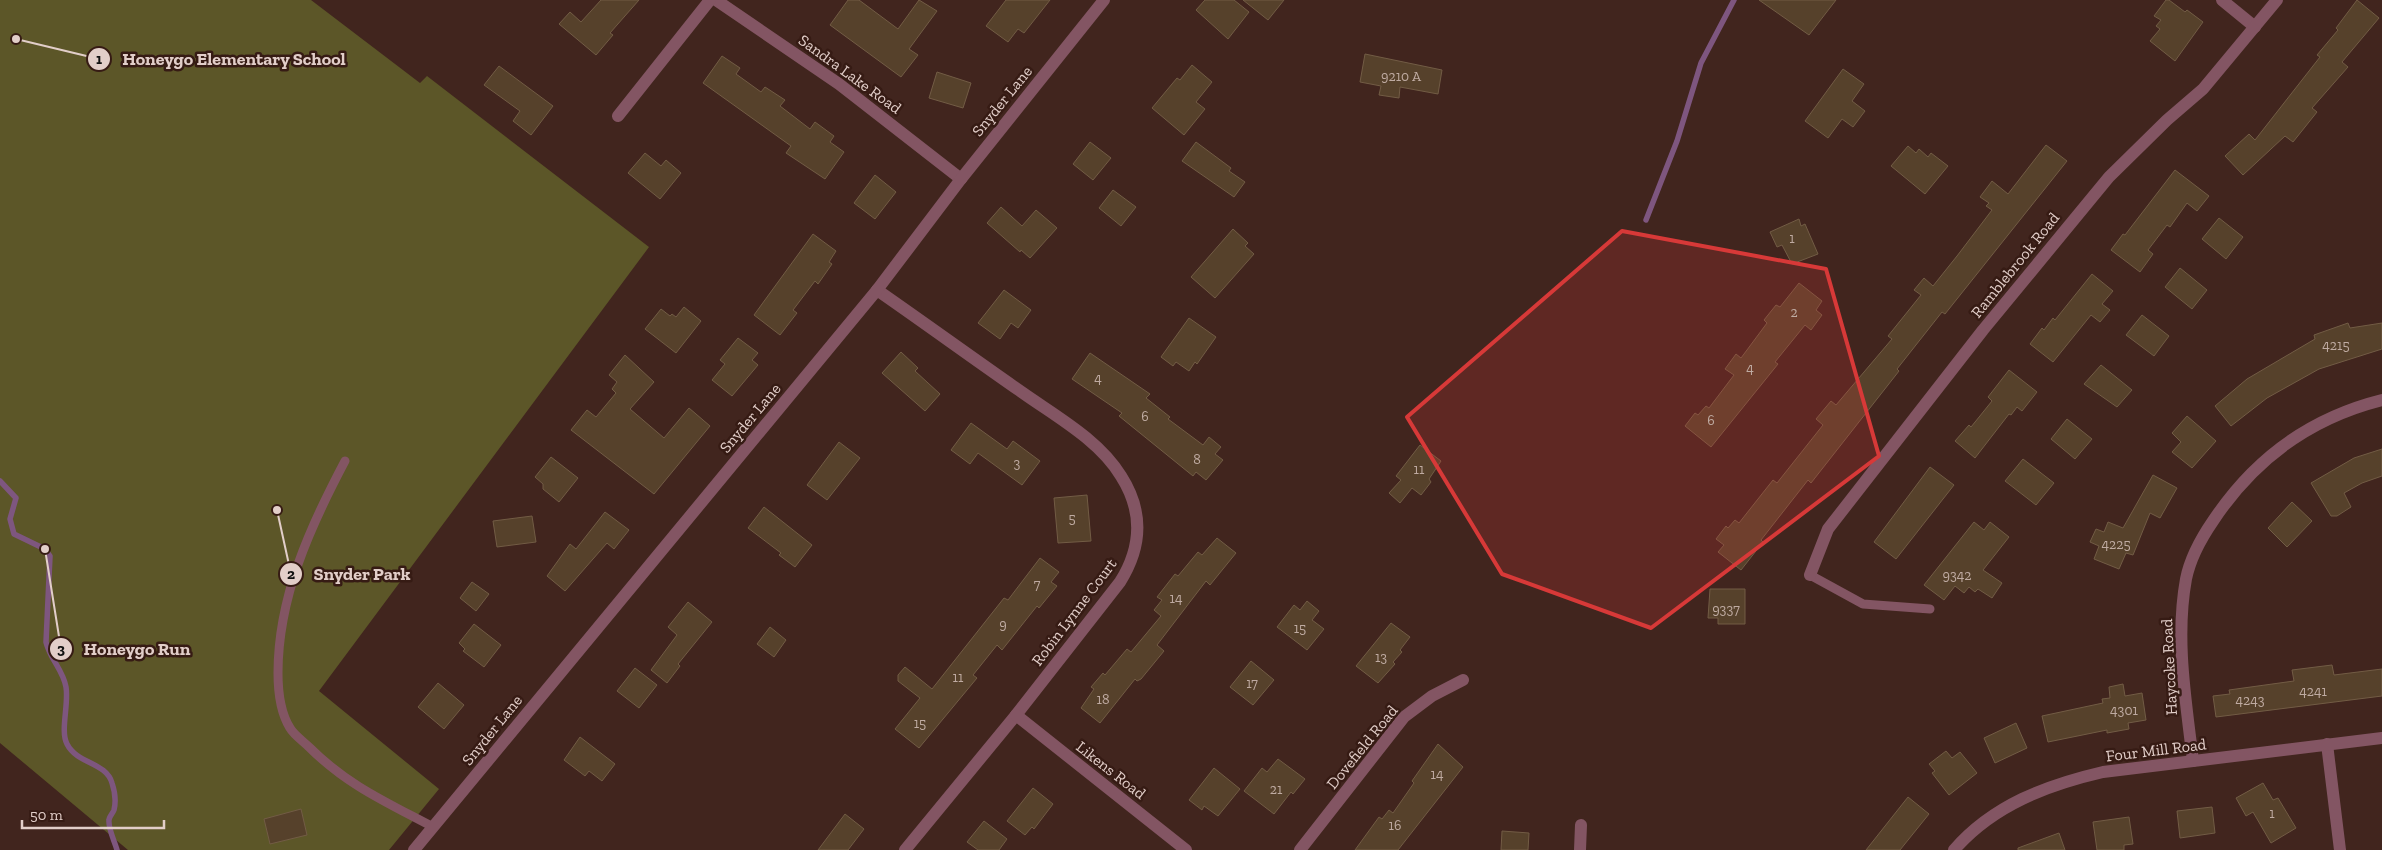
<svg xmlns="http://www.w3.org/2000/svg" width="2382" height="850" viewBox="0 0 2382 850" font-family="'Zilla Slab',serif">
<style>
.green{fill:#5c5628}
.lines{fill:none;stroke-linecap:round;stroke-linejoin:round}
.stream{stroke:#7e567f;stroke-width:5.5}
.building{fill:#56412b;stroke:#725c45}
.lane{stroke:#835563;stroke-width:9}
.street{stroke:#835563;stroke-width:12}
.marked{fill:#d73938;fill-opacity:0.2;stroke:#d73938;stroke-width:4;stroke-linejoin:round}
.labels{text-anchor:middle;dominant-baseline:central;stroke-width:5;stroke-linejoin:round;paint-order:stroke}
.number-label{font-size:14px;fill:#bfaba2}
.street-label{font-size:16px;fill:#e2cec9;stroke:#361b14}
.leader{fill:none;stroke:#e2cec9;stroke-width:2}
.callout-dot{fill:#e2cec9;stroke:#361b14;stroke-width:2}
.mark-label{font-size:15px;text-anchor:middle;font-weight:bold;fill:#111}
.callout-label{font-size:18px;text-anchor:middle;font-weight:bold;fill:#e2cec9;stroke:#361b14;stroke-width:5;stroke-linejoin:round;paint-order:stroke}
</style>
<rect width="100%" height="100%" fill="#41251e"/>
<polygon class="green" points="0,0 311,0 420,83 427,76 649,247 319,691 439,789 389,850 128,850 0,743"/>
<g class="lines">
<g class="stream">
<polyline points="1646,220 1677,141 1701,63 1734,0"/>
<path d="M0 481 16 498 10 519 14 534 45 549 50 556 46 642C50 659 63 670 66 687 69 704 60 731 67 744 77 764 106 762 112 783 115 792 116 802 114 810 113 813 109 817 109 820 108 829 115 842 117 850"/>
</g>
</g>
<g class="building">
<polygon points="601,0 639,0 610,33 613,35 596,55 559,24 570,12 581,22"/>
<polygon points="848,0 859,0 898,29 919,0 937,11 909,49 918,55 901,77 830,25"/>
<polygon points="1006,0 1050,0 1024,33 1018,29 1008,42 986,26"/>
<polygon points="1205,0 1234,0 1249,12 1228,39 1196,10"/>
<polygon points="1243,0 1284,0 1268,20"/>
<polygon points="1759,0 1836,0 1809,35"/>
<polygon points="2166,0 2169,0 2185,12 2187,10 2203,22 2175,61 2150,41 2160,29 2156,26 2161,20 2154,16"/>
<polygon points="2357,0 2379,18 2342,62 2348,67 2312,108 2317,112 2293,142 2285,136 2243,175 2225,156 2249,134 2255,140 2320,57 2317,55 2338,30 2336,28"/>
<polygon points="1365,54 1442,70 1438,94 1400,87 1399,98 1379,95 1381,86 1360,82"/>
<polygon points="722,56 740,68 736,74 761,92 765,87 785,100 780,106 810,129 815,122 834,136 830,142 844,152 825,179 786,153 791,146 703,83"/>
<polygon points="1192,65 1212,82 1196,102 1205,109 1184,135 1152,108 1177,78 1180,80"/>
<polygon points="499,66 553,106 531,135 513,121 520,111 484,85"/>
<polygon points="1843,69 1864,84 1852,101 1865,111 1853,127 1842,119 1828,138 1805,121"/>
<polygon points="937,72 971,83 963,108 929,98"/>
<polygon points="1090,142 1111,158 1093,180 1073,164"/>
<polygon points="1196,142 1231,168 1229,171 1245,182 1234,197 1182,161"/>
<polygon points="2046,145 2067,161 1945,314 1942,312 1897,369 1899,371 1811,483 1808,480 1761,540 1763,542 1741,570 1718,552 1724,545 1716,539 1726,526 1728,528 1735,520 1739,523 1773,480 1777,483 1823,425 1816,419 1831,401 1836,405 1892,339 1888,336 1921,295 1914,290 1924,278 1933,286 1957,256 1992,210 1986,206 1989,203 1980,197 1992,181 2008,194"/>
<polygon points="1908,146 1916,153 1919,149 1928,157 1931,153 1948,166 1925,194 1891,166"/>
<polygon points="645,153 661,166 666,160 681,173 660,199 628,173"/>
<polygon points="2175,170 2209,196 2197,211 2187,203 2170,227 2167,225 2148,250 2153,254 2140,272 2111,250 2123,234 2125,235"/>
<polygon points="875,175 896,192 875,219 854,203"/>
<polygon points="1113,190 1136,207 1121,226 1099,208"/>
<polygon points="1001,207 1022,226 1036,210 1057,228 1030,258 1021,250 1020,252 987,223"/>
<polygon points="2219,218 2243,237 2226,259 2202,239"/>
<polygon points="1799,219 1801,226 1805,224 1818,254 1792,264 1782,245 1777,247 1770,232"/>
<polygon points="1233,229 1248,243 1245,246 1254,254 1215,298 1191,277"/>
<polygon points="813,234 836,251 829,262 832,264 818,284 815,281 793,310 797,313 780,335 754,315"/>
<polygon points="2180,268 2207,290 2192,309 2165,287"/>
<polygon points="2092,274 2113,291 2102,304 2110,310 2100,322 2091,315 2053,362 2030,344 2042,328 2044,330 2053,318 2055,320"/>
<polygon points="1799,283 1822,301 1816,310 1822,315 1811,330 1805,325 1775,362 1778,364 1711,447 1685,426 1695,413 1698,415 1706,406 1709,408 1734,375 1725,369 1736,354 1741,358 1767,323 1764,320 1776,305 1780,307"/>
<polygon points="1004,290 1031,310 1018,328 1011,323 1000,339 978,323"/>
<polygon points="684,307 701,321 676,353 645,329 661,309 670,316 672,314 676,317"/>
<polygon points="2142,315 2169,336 2154,356 2126,335"/>
<polygon points="1189,318 1216,337 1197,364 1195,362 1189,371 1176,362 1173,366 1161,357"/>
<polygon points="2348,323 2350,328 2382,323 2382,349 2319,369 2267,398 2231,426 2215,406 2247,379 2315,339 2314,335"/>
<polygon points="738,338 758,353 752,360 758,365 732,396 712,380 725,364 720,360"/>
<polygon points="901,352 918,368 915,371 940,394 925,411 882,373"/>
<polygon points="1090,353 1150,394 1146,398 1170,417 1168,419 1203,445 1209,437 1221,447 1215,454 1223,460 1206,480 1196,472 1193,476 1119,416 1122,413 1072,379"/>
<polygon points="625,355 654,382 630,409 664,438 689,408 710,426 654,494 571,430 587,410 596,417 616,393 612,389 617,382 609,375"/>
<polygon points="2101,365 2132,390 2117,407 2084,384"/>
<polygon points="2009,370 2037,392 2022,411 2017,407 2011,415 2009,414 1975,458 1955,441 1969,425 1971,427 1992,401 1988,397"/>
<polygon points="2187,416 2216,441 2192,468 2172,452 2181,442 2172,433"/>
<polygon points="2067,419 2092,439 2075,459 2051,439"/>
<polygon points="971,423 1007,449 1013,441 1040,461 1022,485 978,453 970,464 951,450"/>
<polygon points="839,442 860,458 827,500 807,485"/>
<polygon points="1420,445 1441,461 1429,479 1431,482 1421,495 1412,488 1400,503 1389,493 1401,480 1396,476"/>
<polygon points="2382,449 2382,476 2362,483 2344,493 2351,507 2337,516 2331,516 2311,483 2354,458"/>
<polygon points="551,457 578,478 559,502 543,489 543,484 535,477"/>
<polygon points="2023,459 2054,483 2036,505 2005,481"/>
<polygon points="1930,467 1954,485 1896,559 1874,542"/>
<polygon points="2153,475 2177,488 2160,518 2150,513 2133,555 2126,553 2119,569 2094,559 2099,546 2090,542 2096,529 2104,532 2108,522 2123,528"/>
<polygon points="1087,495 1091,541 1058,543 1054,498"/>
<polygon points="2292,502 2312,521 2287,547 2268,528"/>
<polygon points="764,507 812,545 795,567 779,555 781,553 748,528"/>
<polygon points="605,512 629,530 614,549 607,543 565,591 547,576 570,544 576,549"/>
<polygon points="532,516 536,542 497,547 493,521"/>
<polygon points="1974,522 1984,530 1990,522 2009,537 1983,570 2002,583 1992,598 1978,589 1975,592 1969,587 1964,593 1955,586 1944,600 1924,585"/>
<polygon points="1217,538 1236,553 1210,585 1206,581 1157,645 1164,651 1141,679 1137,681 1135,679 1100,723 1081,708 1094,689 1091,687 1103,673 1105,675 1127,649 1131,652 1161,616 1154,610 1162,600 1157,597 1175,574 1178,576 1198,552 1202,555"/>
<polygon points="1040,558 1059,572 1051,582 1057,586 1039,608 1037,606 1002,650 997,645 973,675 977,678 919,748 895,729 920,698 898,681 898,675 905,667 932,689 1004,598 1008,600"/>
<polygon points="472,582 489,594 476,611 460,598"/>
<polygon points="1710,589 1745,589 1745,624 1718,624 1718,618 1708,618"/>
<polygon points="1307,601 1319,611 1312,620 1324,629 1307,650 1277,627 1294,605 1300,610"/>
<polygon points="688,602 712,622 678,664 680,666 667,683 651,670 677,635 668,627"/>
<polygon points="1391,623 1410,637 1400,650 1402,652 1393,662 1395,664 1378,683 1356,666"/>
<polygon points="474,624 501,645 484,667 463,651 465,649 459,643"/>
<polygon points="770,627 786,640 774,657 757,644"/>
<polygon points="1251,661 1274,680 1253,705 1230,687"/>
<polygon points="2332,665 2334,675 2382,669 2382,696 2216,717 2213,696 2230,694 2229,690 2294,681 2292,670"/>
<polygon points="635,668 657,685 639,708 617,691"/>
<polygon points="438,683 464,705 444,729 418,707"/>
<polygon points="2123,684 2125,696 2142,693 2146,720 2128,723 2129,729 2107,733 2107,730 2048,742 2042,716 2103,703 2102,699 2110,698 2109,687"/>
<polygon points="2016,723 2027,748 1995,763 1984,738"/>
<polygon points="580,737 615,764 602,781 589,771 585,776 564,760"/>
<polygon points="1438,744 1463,767 1398,850 1355,850 1379,817 1382,819 1389,810 1393,813 1414,783 1412,781"/>
<polygon points="1946,751 1952,758 1960,752 1977,773 1949,795 1932,773 1935,771 1929,764"/>
<polygon points="1278,759 1305,779 1293,794 1291,792 1274,814 1244,791 1262,768 1267,772"/>
<polygon points="1214,768 1240,789 1218,816 1204,806 1202,810 1189,800"/>
<polygon points="2263,783 2273,800 2278,798 2296,828 2271,843 2253,812 2246,816 2236,798"/>
<polygon points="1033,788 1053,804 1034,829 1032,827 1025,835 1007,821"/>
<polygon points="1908,797 1929,814 1900,850 1866,850"/>
<polygon points="2212,807 2215,833 2180,838 2177,811"/>
<polygon points="301,809 307,835 270,844 264,819"/>
<polygon points="845,814 864,829 848,850 818,850"/>
<polygon points="2129,817 2133,844 2124,845 2124,850 2097,850 2093,822"/>
<polygon points="984,821 1007,839 999,850 978,850 967,842"/>
<polygon points="1502,831 1529,833 1528,850 1501,850"/>
<polygon points="2059,833 2065,850 2018,850 2018,848"/>
</g>
<g class="lines">
<g class="lane">
<path d="M345 461C310 527 278 597 278 673 278 691 280 712 290 728 294 735 303 741 309 747 347 785 386 802 433 827"/>
<polyline points="1810,575 1863,604 1930,609"/>
</g>
<g class="street">
<polyline points="716,0 839,84 961,179"/>
<polyline points="2222,0 2255,27"/>
<polyline points="618,116 710,0"/>
<path d="M877 290C926 324 974 359 1023 393 1057 417 1099 440 1121 476 1144 512 1142 547 1120 582L1016 715 905 850"/>
<polyline points="1810,575 1828,529 1983,330 2109,177 2167,120 2203,89 2277,0"/>
<polyline points="1016,715 1186,850"/>
<polyline points="2327,744 2340,850"/>
<path d="M2193 761C2186 701 2175 639 2186 579 2190 559 2202 537 2213 521 2254 459 2310 418 2382 400"/>
<polyline points="414,850 877,290 961,179 1104,0"/>
<polyline points="1300,850 1404,717 1432,696 1463,680"/>
<polyline points="1580,850 1581,825"/>
<path d="M1954 850C1993 805 2047 785 2103 772L2382 738"/>
</g>
</g>
<path class="marked" d="M1622 231 1826 269 1879 456 1651 628 1502 574 1407 417Z"/>
<g class="labels">
<g class="number-label">
<text x="1401" y="76">9210 A</text>
<text x="1792" y="238">1</text>
<text x="1794" y="312">2</text>
<text x="2336" y="345">4215</text>
<text x="1750" y="368">4</text>
<text x="1098" y="378">4</text>
<text x="1145" y="416">6</text>
<text x="1711" y="420">6</text>
<text x="1197" y="459">8</text>
<text x="1017" y="463">3</text>
<text x="1419" y="469">11</text>
<text x="1072" y="518">5</text>
<text x="2116" y="544">4225</text>
<text x="1957" y="575">9342</text>
<text x="1037" y="584">7</text>
<text x="1176" y="598">14</text>
<text x="1726" y="609">9337</text>
<text x="1003" y="624">9</text>
<text x="1300" y="628">15</text>
<text x="1381" y="657">13</text>
<text x="958" y="677">11</text>
<text x="1252" y="683">17</text>
<text x="2313" y="691">4241</text>
<text x="1103" y="699">18</text>
<text x="2250" y="700">4243</text>
<text x="2124" y="710">4301</text>
<text x="920" y="723">15</text>
<text x="1437" y="774">14</text>
<text x="1276" y="789">21</text>
<text x="2272" y="813">1</text>
<text x="1395" y="825">16</text>
</g>
<g class="street-label">
<text transform="translate(850 74) rotate(36)">Sandra Lake Road</text>
<text transform="translate(1002 101) rotate(-51)">Snyder Lane</text>
<text transform="translate(2015 265) rotate(-51)">Ramblebrook Road</text>
<text transform="translate(750 418) rotate(-50)">Snyder Lane</text>
<text transform="translate(1074 612) rotate(-53)">Robin Lynne Court</text>
<text transform="translate(2169 667) rotate(-93)">Haycoke Road</text>
<text transform="translate(492 730) rotate(-51)">Snyder Lane</text>
<text transform="translate(1362 747) rotate(-51)">Dovefield Road</text>
<text transform="translate(2156 750) rotate(-7)">Four Mill Road</text>
<text transform="translate(1111 770) rotate(38)">Likens Road</text>
</g>
</g>
<path class="leader" d="M16 39L99 59M277 510L291 574M45 549L61 649"/>
<g class="callout-dot">
<circle cx="16" cy="39" r="5"/>
<circle cx="277" cy="510" r="5"/>
<circle cx="45" cy="549" r="5"/>
<circle cx="99" cy="59" r="12"/>
<circle cx="291" cy="574" r="12"/>
<circle cx="61" cy="649" r="12"/>
</g>
<g class="mark-label">
<text x="99" y="64">1</text>
<text x="291" y="579">2</text>
<text x="61" y="654">3</text>
</g>
<g class="callout-label">
<text x="234" y="65">Honeygo Elementary School</text>
<text x="362" y="580">Snyder Park</text>
<text x="137" y="655">Honeygo Run</text>
</g>
<path d="M22 820v8h142v-8" fill="none" stroke="#e2cec9" stroke-width="2.5"/>
<text x="30" y="820" font-size="15" fill="#e2cec9" stroke="#361b14" stroke-width="4" paint-order="stroke">50 m</text>
</svg>
